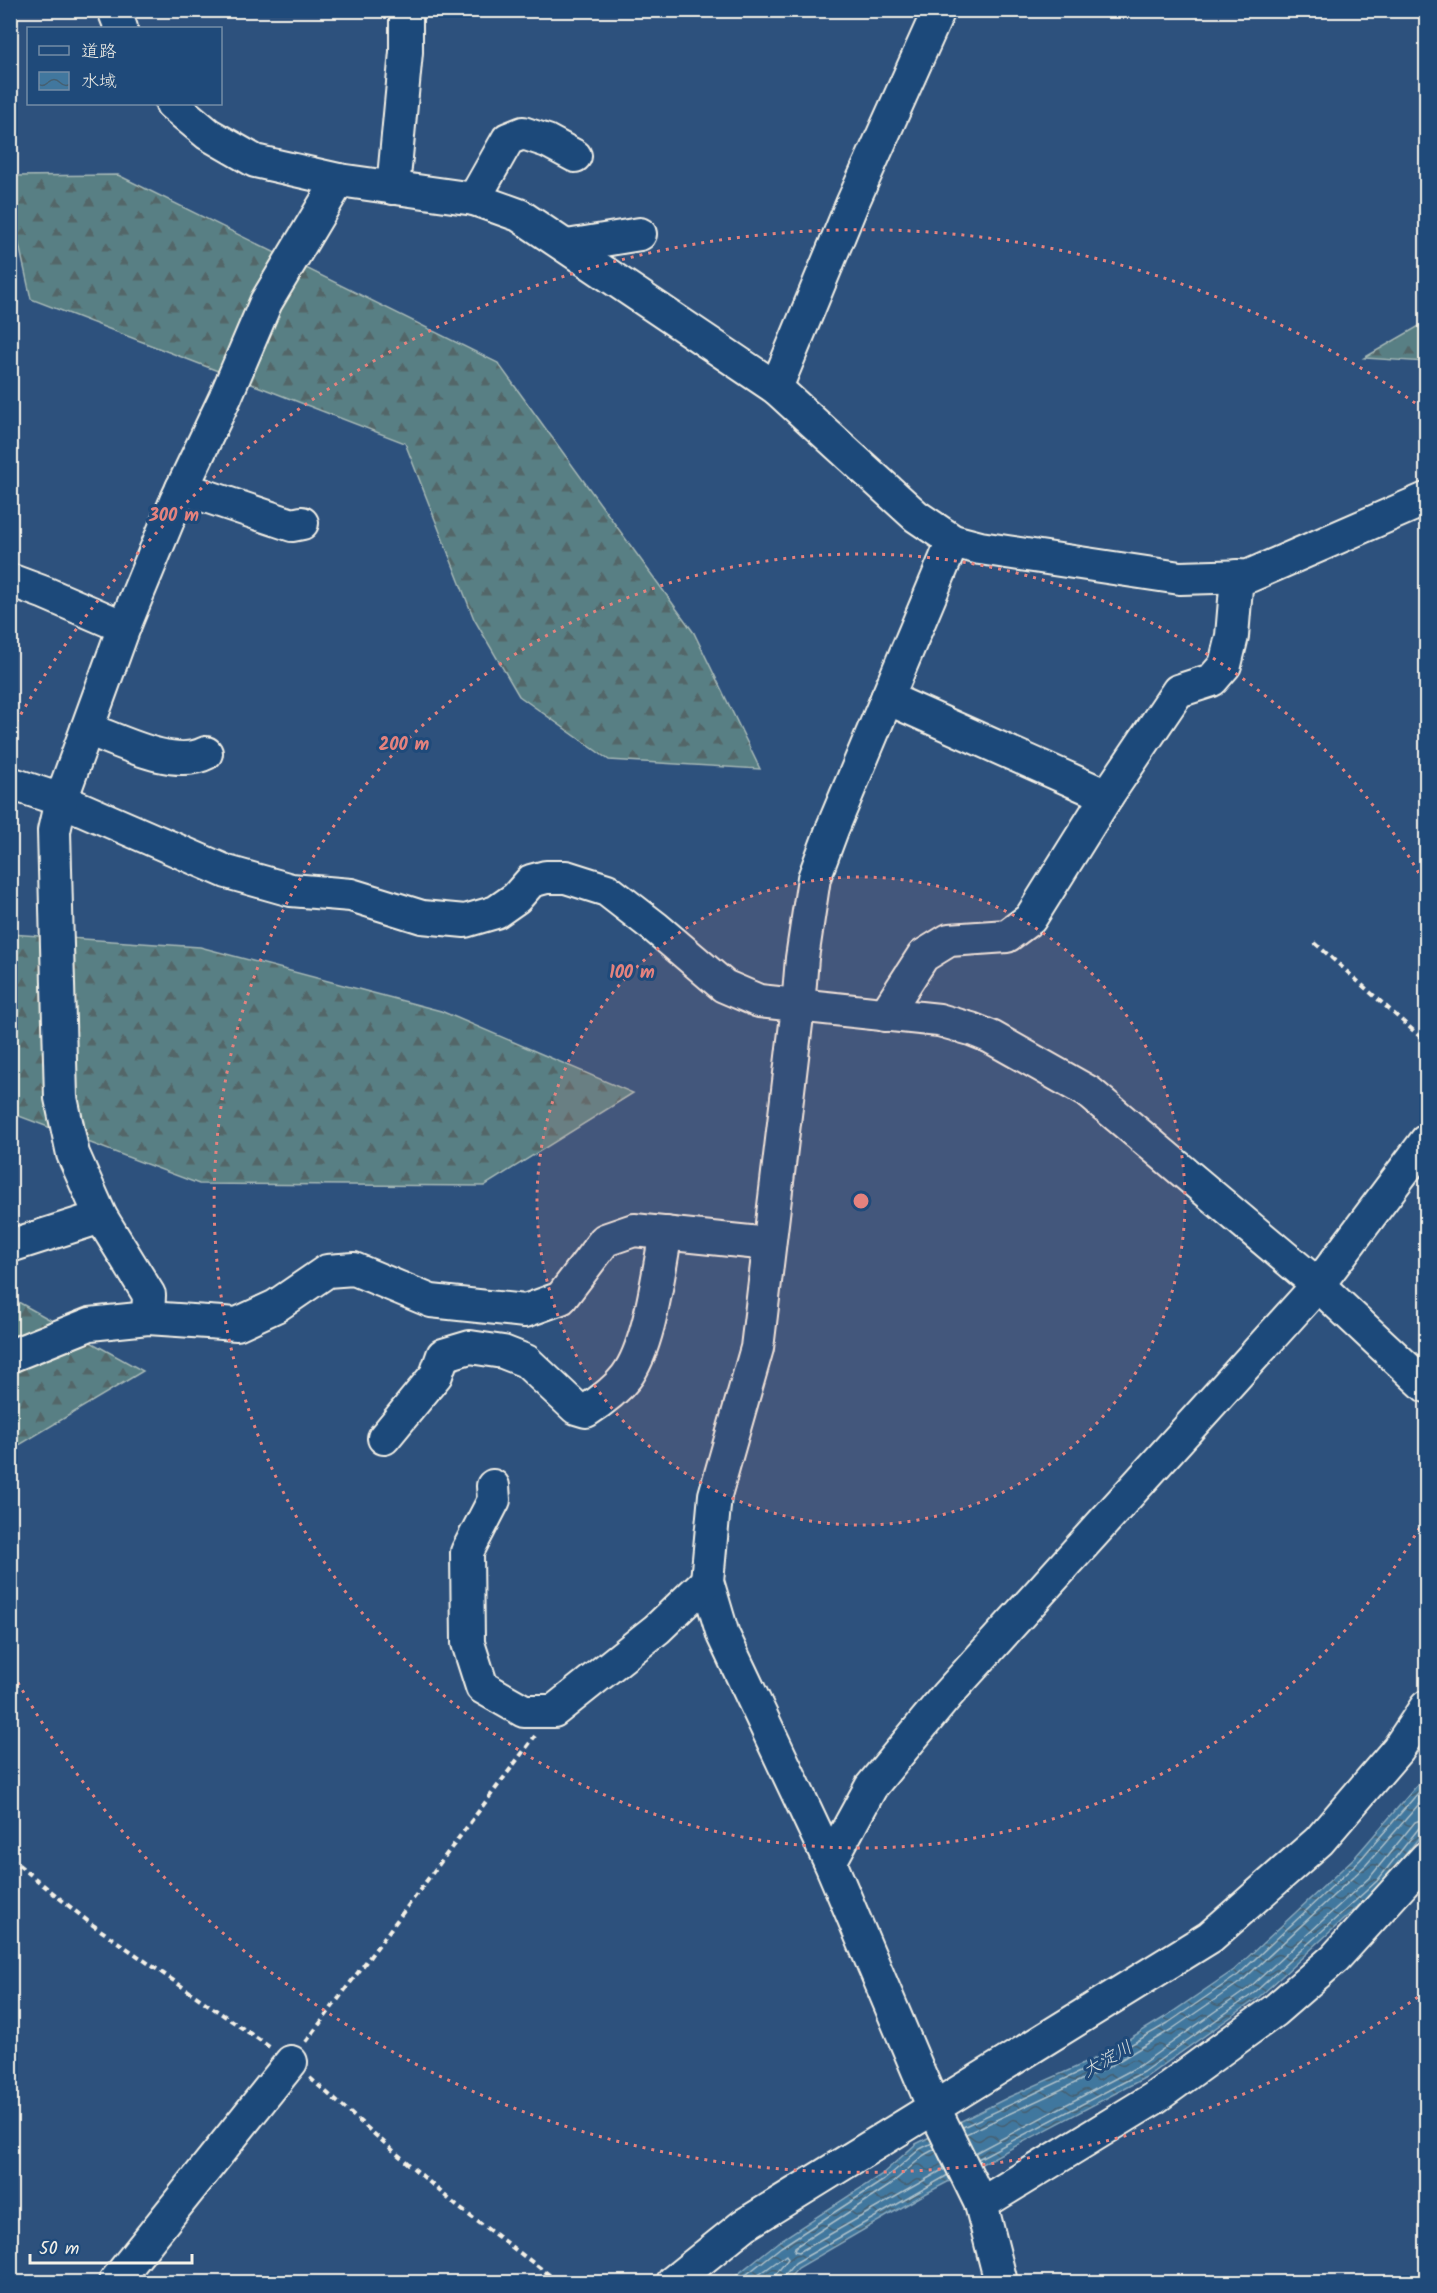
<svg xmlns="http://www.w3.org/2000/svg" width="1437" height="2293" viewBox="0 0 1437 2293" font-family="Kalam,'Klee One',sans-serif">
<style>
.forest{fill:url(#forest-firs);stroke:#a6b8b6;stroke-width:1.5}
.water{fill:url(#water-waves);stroke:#89a8bc;stroke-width:1.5}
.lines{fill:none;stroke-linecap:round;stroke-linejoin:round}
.shore{stroke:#acc0ca;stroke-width:1.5}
.minor-casing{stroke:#f4f1e8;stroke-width:36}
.path{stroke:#f4f1e8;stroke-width:4;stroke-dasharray:6 4.5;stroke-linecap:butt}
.minor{stroke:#1f4a7a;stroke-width:32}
.ring{fill:none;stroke:#e4827e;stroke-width:3;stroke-dasharray:3 6}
.labels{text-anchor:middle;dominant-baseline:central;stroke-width:6;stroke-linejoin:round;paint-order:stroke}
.water-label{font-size:18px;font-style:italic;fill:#d9dfdd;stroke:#1f4a7a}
.centre{fill:#e4827e;stroke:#1f4a7a;stroke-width:3}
.ring-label{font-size:18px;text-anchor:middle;font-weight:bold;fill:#e4827e;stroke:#1f4a7a;stroke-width:6;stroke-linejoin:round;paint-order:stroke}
</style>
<defs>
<pattern id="forest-firs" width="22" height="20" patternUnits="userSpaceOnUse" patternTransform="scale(1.5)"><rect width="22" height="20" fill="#597f84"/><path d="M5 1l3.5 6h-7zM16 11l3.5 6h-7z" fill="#526668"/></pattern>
<pattern id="water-waves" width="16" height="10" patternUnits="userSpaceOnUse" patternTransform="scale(1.5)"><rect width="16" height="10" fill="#41779e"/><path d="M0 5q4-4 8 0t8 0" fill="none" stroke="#456072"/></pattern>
</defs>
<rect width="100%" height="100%" fill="#2d517d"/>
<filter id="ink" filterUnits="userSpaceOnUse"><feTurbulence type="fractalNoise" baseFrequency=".0167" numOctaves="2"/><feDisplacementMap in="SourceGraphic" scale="12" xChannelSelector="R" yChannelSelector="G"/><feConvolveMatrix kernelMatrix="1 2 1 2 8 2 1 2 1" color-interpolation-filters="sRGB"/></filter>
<g filter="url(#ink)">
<g class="forest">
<polygon points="118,175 498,363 694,633 760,769 609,760 519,696 474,619 405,443 31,299 11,208 10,176"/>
<polygon points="1426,322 1426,362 1364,358"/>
<polygon points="10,934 200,947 441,1011 633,1093 484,1186 199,1184 11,1113"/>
<polygon points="11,1298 143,1371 11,1450"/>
</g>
<polygon class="water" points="1426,1775 1426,1829 1381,1885 1258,1998 1146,2077 923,2195 798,2268 786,2282 728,2282 778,2242 881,2175 916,2144 1009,2097 1101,2056 1165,2017 1234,1970 1356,1856"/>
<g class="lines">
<g class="shore">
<polyline points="963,2127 1103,2061 1168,2023 1238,1975 1360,1860 1426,1784"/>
<polyline points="966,2134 1107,2068 1172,2029 1242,1981 1366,1865 1426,1796"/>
<polyline points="935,2149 924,2155 889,2186 795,2247 794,2251 799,2252 944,2169"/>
<polyline points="975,2153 1139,2066 1249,1988 1371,1876 1415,1822 1426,1818"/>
<polyline points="978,2159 1143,2072 1254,1993 1377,1881 1419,1828 1426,1826"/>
<polyline points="737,2282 781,2247 884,2180 920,2149 932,2143"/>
<polyline points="749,2282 786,2255 788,2259 776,2274 775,2282"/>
<polyline points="782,2282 783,2277 795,2263 948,2175"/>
</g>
<defs>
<g id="minor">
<polyline points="114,10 121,28"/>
<polyline points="172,104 208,134 255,161 339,180 474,199 519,215 776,388 916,516 953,541 980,548 1180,578 1249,576 1426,499"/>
<polyline points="393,188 406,52 406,10"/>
<polyline points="474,199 508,139 523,133 547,141 575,156"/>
<polyline points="567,246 640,234"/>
<polyline points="776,388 852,204 939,10"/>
<polyline points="182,488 292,525 302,523"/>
<polyline points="953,541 833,827 814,878 802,958 798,1007 757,1348 715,1495 707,1581 723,1635 830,1862 933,2106 981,2204 1001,2282"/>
<polyline points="10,580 45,593 124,627"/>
<polyline points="887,698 1107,796"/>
<path d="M87 729C118 740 174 770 206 753"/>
<polyline points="10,783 61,800 227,872 291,890 351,895 422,917 465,921 496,912 516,898 531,881 546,877 566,877 607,890 656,928 724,986 759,1001 939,1020 971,1029 991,1037 1090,1093 1318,1285 1426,1386"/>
<polyline points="885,1015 923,956 949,940 1007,936 1030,919 1107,796 1178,691 1212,680 1225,665 1232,636 1237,576"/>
<polyline points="10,1246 101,1217"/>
<polyline points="148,1318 149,1295 101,1217 73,1154 61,1098 54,831 61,800 124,627 176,501 225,398 266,302 339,180"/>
<polyline points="10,1356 90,1324 148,1318 237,1324 276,1306 327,1271 354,1269 431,1301 525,1311 561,1298 605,1240 634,1230 769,1244"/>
<path d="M384 1438 436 1375 443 1355 470 1347 503 1352 526 1361 576 1408 586 1411C600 1402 616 1390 626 1377 650 1346 658 1273 666 1233"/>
<polyline points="493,1486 494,1500 467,1552 468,1643 482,1687 524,1711 554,1711 657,1629 707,1581"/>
<polyline points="830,1862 871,1787 947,1695 1318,1285 1426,1141"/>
<polyline points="981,2204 1153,2099 1274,2011 1335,1958 1426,1858"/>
<polyline points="115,2282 291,2062"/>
<polyline points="673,2282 744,2225 1210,1937 1319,1841 1398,1749 1426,1707"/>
</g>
</defs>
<use href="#minor" class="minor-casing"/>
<g class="path">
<polyline points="1315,943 1426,1042"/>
<polyline points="10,1858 90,1923 271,2048"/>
<polyline points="306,2042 535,1736"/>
<polyline points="310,2078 458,2207 559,2282"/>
</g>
<use href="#minor" class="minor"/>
</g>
</g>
<circle cx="861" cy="1201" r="324" fill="#e4827e" fill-opacity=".12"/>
<g class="ring">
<circle cx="861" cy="1201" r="324"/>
<path d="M1424 1520A647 647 0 1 1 1424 882"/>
<path d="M1425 1992A971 971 0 0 1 12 1672M12 730A971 971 0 0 1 1425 410"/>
</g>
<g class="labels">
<g class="water-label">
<text transform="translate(1108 2060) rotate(-30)">大淀川</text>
</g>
</g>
<circle cx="861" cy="1201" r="9" class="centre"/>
<g class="ring-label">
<text x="174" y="521">300 m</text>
<text x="404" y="750">200 m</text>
<text x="632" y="978">100 m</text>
</g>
<rect width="1437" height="2293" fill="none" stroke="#1f4a7a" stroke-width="36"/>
<rect x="18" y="18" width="1401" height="2257" fill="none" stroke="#f4f1e8" stroke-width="2" filter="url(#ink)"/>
<rect x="27" y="27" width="195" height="78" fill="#1f4a7a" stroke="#748da6" stroke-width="1.5"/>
<rect x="39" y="46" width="30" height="9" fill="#1f4a7a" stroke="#748da6" stroke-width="1.5"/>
<text x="81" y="57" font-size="18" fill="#f4f1e8">道路</text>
<rect x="39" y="72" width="30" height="18" fill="url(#water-waves)" stroke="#748da6" stroke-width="1.5"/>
<text x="81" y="87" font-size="18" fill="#f4f1e8">水域</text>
<path d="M30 2254v9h162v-9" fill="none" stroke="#f4f1e8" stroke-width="3"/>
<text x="39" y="2254" font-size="18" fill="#f4f1e8" stroke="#1f4a7a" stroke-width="4.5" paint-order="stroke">50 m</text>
</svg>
